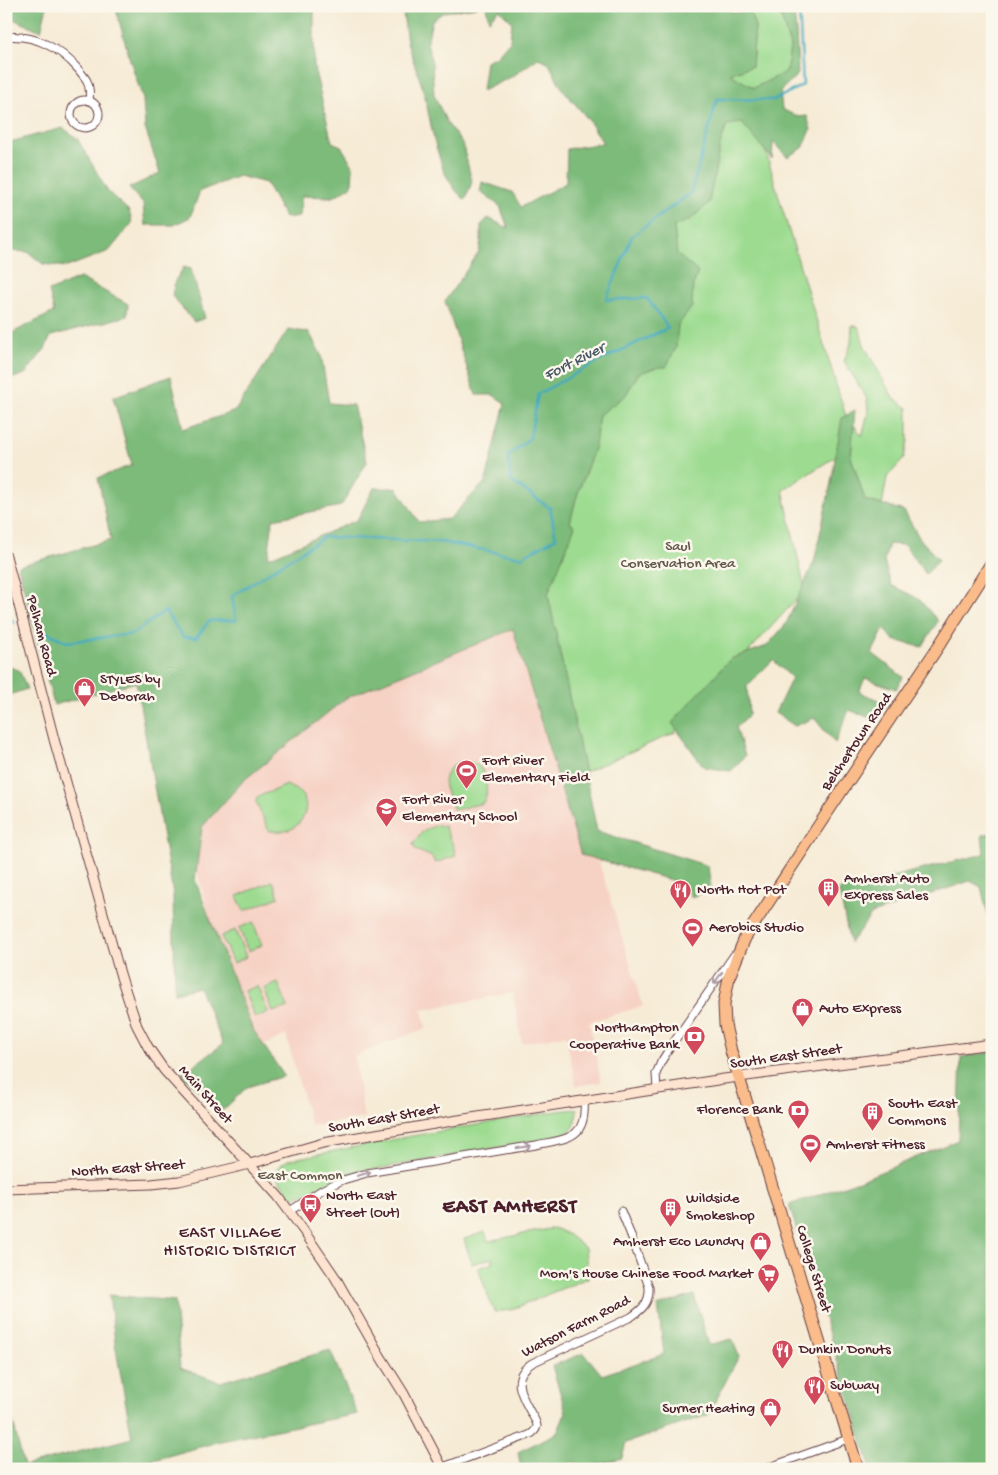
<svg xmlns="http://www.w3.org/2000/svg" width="998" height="1475" viewBox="0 0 998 1475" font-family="'Gochi Hand',sans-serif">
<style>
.built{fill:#f6d2c4}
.green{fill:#9cdb90;stroke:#737d5e}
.forest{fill:#7dbb7a;stroke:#646d52}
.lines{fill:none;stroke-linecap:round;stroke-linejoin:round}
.stream{stroke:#40a9c0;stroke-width:2.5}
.minor-casing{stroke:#643e44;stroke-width:9}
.secondary-casing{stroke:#643e44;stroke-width:11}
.trunk-casing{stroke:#643e44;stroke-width:13}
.minor{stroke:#fff;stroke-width:7}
.secondary{stroke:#fde4d0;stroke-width:9}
.trunk{stroke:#f9bc8a;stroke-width:11}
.oneway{stroke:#ae9aa0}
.labels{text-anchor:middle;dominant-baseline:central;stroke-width:5;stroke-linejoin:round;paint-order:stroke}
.park-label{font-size:15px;fill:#635749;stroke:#fbf7ec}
.street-label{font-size:15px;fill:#4a1f2b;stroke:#fbf7ec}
.poi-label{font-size:15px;fill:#4a1f2b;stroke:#fbf7ec;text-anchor:start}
.water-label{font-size:16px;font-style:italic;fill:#465667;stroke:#fbf7ec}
.neighbourhood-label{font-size:16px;letter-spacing:1px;fill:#4a1f2b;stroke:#fbf7ec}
.district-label{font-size:20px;font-weight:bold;letter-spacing:1px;fill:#4a1f2b;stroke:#fbf7ec}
</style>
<rect width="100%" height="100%" fill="#fbf7ec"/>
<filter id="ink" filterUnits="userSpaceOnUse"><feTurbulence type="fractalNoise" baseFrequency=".02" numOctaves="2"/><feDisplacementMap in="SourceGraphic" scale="10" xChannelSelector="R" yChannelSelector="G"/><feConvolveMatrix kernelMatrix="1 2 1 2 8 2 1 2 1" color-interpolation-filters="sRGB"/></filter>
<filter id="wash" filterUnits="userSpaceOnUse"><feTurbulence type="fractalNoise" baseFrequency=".0096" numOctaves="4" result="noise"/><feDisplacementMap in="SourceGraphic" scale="20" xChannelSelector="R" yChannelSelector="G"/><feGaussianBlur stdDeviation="1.12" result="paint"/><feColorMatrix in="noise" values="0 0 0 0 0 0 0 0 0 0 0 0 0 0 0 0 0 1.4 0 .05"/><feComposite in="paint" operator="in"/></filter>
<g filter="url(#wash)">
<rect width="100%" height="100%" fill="#f6ebd5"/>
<polygon class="built" points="491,550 596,852 643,1006 589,1022 601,1082 576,1086 566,1035 522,1043 513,993 422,1010 426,1028 354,1056 364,1118 311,1126 286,1035 246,1053 145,677"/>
<g class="green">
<polygon points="748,6 778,6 790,46 787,71 754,88 729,74 752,66 755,27"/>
<polygon points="751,99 782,208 852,436 854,425 862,436 868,413 867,399 844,361 851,344 852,325 859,327 864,345 893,398 908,408 908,441 903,460 887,477 882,506 865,500 851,457 852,446 783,490 805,590 674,733 573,777 527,599 592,431 639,302 716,109"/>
<path d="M458 762C475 761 484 765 486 783 487 791 487 795 483 803L454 810C446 790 435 777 458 762Z"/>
<path d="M287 785C291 788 298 790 301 794 312 807 302 825 289 830 282 832 276 831 269 831L256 802 257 797Z"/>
<polygon points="437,825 444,826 453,845 456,856 435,863 432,857 416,850 413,844 424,830"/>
<polygon points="273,881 279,897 244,911 237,896"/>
<polygon points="253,922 262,945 248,951 239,928"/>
<polygon points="235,930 246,957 233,963 221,936"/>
<polygon points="278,983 288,1007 273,1012 264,989"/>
<polygon points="257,986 268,1012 255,1018 244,991"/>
<path d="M577 1109C576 1126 575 1130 559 1137L360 1172 292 1198 277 1177 278 1167 288 1160 406 1137 558 1111Z"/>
<polygon points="554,1228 569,1235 585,1248 588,1278 510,1310 494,1312 478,1268 493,1263 492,1258 472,1264 464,1239 485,1232 488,1241"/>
</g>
<g class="forest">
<polygon points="6,6 47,6 41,31 6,16"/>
<polygon points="115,6 314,6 314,67 332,142 341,146 353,166 352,186 333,197 302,196 299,216 285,218 266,183 239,176 200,191 190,217 174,225 145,225 143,204 129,188 160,173 145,128 143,99 130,60"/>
<polygon points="402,6 477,6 477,7 444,12 432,20 427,43 432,63 434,95 447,123 463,145 472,182 465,200 456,191 444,172 434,140 424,92 407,42"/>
<polygon points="486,6 730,6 732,12 739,13 740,6 748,6 755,27 752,66 730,74 754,88 787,71 790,46 778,6 793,6 796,31 798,74 780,91 782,109 798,117 807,116 811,130 803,148 787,157 773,142 772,159 742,123 727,125 720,145 709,203 690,220 674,226 677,254 698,272 693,286 692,307 678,325 676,348 666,367 659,367 639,373 625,396 599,415 595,446 576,499 570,523 575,526 548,594 597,831 708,866 711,890 691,897 685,884 581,855 513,629 346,698 243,781 202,827 195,880 252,1028 284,1076 247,1087 221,1112 182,1074 223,1044 199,987 175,993 173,894 136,682 54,705 18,566 111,540 98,478 132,465 113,397 171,376 183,429 235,411 288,330 309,332 321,355 329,403 353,405 367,462 341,506 273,519 268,558 357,520 374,488 397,488 419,522 449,519 486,481 505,403 493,395 476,395 445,301 479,252 481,239 481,225 488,218 508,228 500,206 480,192 482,182 512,192 521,207 566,183 567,149 603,143 588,119 563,90 548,62 538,58 513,76 482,91 486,61 497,56 510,41 512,22 499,9 489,20"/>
<polygon points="63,128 77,138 108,192 129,211 132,223 109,251 67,267 43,264 28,252 12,251 6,249 6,143"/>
<polygon points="184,267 191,269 205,318 194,322 172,296 175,281"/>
<path d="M80 278 128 304 127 316 51 336 45 349 25 374 10 379C4 363 6 350 10 334L54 312 49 291Z"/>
<polygon points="855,410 851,457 865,500 904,511 920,539 939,560 926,574 904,545 889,544 884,561 891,585 919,599 938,621 922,647 894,640 884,629 872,653 903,677 896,689 865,678 859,692 888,704 876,720 849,710 835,743 814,718 795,726 775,713 792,678 773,660 747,686 749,715 736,727 745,756 731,771 704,767 672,723 730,659 767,646 786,624 814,562 831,483 842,418"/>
<polygon points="6,666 19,670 27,689 6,696"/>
<polygon points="992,833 992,932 981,887 970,881 872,914 850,943 839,890 984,854 982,835"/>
<polygon points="992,1052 992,1469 871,1469 789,1205 859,1181 958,1140 961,1057"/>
<polygon points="109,1295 175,1301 180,1368 220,1382 330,1350 357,1414 221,1441 122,1469 6,1469 6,1394 24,1466 132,1438 116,1349"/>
<polygon points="694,1295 709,1345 732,1339 739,1356 708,1415 626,1443 622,1458 583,1469 573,1462 556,1469 521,1469 518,1452 557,1433 566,1412 552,1366 584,1353 602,1375 664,1354 658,1306"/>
</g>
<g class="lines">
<g class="stream">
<polyline points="6,612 14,623"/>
<polyline points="38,628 67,642 132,634 165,611 183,637 196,638 209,621 236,620 232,596 324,537 441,542 521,557 556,538 550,508 511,481 508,456 530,438 538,394 595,363 668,328 647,298 606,300 632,236 691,193 717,99 774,100 803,85 799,6"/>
</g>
</g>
</g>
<g filter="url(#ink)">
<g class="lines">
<defs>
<g id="minor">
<path d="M6 37C34 34 60 48 78 69 81 73 85 77 87 81 90 88 90 94 89 101"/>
<circle cx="85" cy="114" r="14"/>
<polyline points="657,1089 656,1074 661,1062 671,1046 734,955"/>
<path d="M290 1211 323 1189 343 1180 367 1173 536 1145C569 1138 587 1139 584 1100"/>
<path d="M438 1469 529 1435C533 1433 536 1431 537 1426 537 1423 534 1418 532 1415 522 1396 509 1378 532 1363L631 1317C643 1309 650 1302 649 1287L630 1233 621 1211"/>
<polyline points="764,1469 848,1439"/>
</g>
<g id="secondary">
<polyline points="6,556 55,743 121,977 137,1026 148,1047 164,1070 278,1196 303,1230 335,1277 379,1354 404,1394 443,1469"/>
<polyline points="6,1189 151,1184 179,1181 250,1164 323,1143 452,1121 724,1079 992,1044"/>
</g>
<polyline id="trunk" points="858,1469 731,1051 725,1025 724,1004 729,977 745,938 819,825 942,641 992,562"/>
</defs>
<use href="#minor" class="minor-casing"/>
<use href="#secondary" class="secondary-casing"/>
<use href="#trunk" class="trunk-casing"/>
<use href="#minor" class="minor"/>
<use href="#secondary" class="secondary"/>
<use href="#trunk" class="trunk"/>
</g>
<defs><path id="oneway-shaft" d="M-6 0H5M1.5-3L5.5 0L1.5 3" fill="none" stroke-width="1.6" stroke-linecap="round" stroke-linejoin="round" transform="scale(1.25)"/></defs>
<g class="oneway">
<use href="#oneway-shaft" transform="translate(718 978) rotate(125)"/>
<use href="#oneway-shaft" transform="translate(524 1147) rotate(-9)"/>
<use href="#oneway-shaft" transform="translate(364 1174) rotate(-16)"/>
</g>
</g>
<defs>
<symbol id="shop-pin" viewBox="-11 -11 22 30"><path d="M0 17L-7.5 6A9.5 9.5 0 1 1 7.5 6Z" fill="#d1495b" stroke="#fbf7ec"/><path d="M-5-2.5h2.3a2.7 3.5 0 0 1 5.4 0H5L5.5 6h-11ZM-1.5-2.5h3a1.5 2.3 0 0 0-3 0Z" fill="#fff"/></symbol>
<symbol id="stadium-pin" viewBox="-11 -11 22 30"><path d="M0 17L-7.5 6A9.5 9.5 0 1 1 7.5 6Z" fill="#d1495b" stroke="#fbf7ec"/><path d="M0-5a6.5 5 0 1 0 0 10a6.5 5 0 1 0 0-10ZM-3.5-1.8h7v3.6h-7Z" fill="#fff"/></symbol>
<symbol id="school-pin" viewBox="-11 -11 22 30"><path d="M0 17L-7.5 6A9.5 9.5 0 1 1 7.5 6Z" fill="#d1495b" stroke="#fbf7ec"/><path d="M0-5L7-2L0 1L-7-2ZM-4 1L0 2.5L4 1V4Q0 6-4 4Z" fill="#fff"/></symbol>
<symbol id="building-pin" viewBox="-11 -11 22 30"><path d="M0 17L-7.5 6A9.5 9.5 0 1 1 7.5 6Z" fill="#d1495b" stroke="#fbf7ec"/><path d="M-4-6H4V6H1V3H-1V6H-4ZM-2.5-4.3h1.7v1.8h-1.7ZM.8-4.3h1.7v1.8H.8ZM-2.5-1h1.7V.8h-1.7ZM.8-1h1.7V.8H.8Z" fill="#fff"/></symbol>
<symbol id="restaurant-pin" viewBox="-11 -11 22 30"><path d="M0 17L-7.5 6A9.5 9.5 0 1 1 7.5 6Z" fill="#d1495b" stroke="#fbf7ec"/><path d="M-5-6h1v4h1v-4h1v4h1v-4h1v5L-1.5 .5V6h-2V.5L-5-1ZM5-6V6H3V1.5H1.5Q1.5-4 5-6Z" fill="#fff"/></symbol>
<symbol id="bank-pin" viewBox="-11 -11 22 30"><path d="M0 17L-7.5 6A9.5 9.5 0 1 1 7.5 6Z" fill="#d1495b" stroke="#fbf7ec"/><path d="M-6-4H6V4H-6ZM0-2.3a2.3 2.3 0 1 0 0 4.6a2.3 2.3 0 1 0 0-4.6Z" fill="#fff"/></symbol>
<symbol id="bus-pin" viewBox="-11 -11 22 30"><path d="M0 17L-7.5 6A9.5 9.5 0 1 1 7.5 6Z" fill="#d1495b" stroke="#fbf7ec"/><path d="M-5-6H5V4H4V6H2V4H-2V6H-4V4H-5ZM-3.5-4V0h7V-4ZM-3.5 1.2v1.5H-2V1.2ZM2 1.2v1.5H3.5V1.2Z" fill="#fff"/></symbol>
<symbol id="supermarket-pin" viewBox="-11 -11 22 30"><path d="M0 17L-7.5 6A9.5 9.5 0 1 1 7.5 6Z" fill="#d1495b" stroke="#fbf7ec"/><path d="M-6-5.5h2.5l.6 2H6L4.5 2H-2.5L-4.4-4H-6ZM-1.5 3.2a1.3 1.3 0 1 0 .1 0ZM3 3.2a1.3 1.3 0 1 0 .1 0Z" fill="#fff"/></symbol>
</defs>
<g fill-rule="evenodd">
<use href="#shop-pin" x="72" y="676" width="25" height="34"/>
<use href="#stadium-pin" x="454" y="758" width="25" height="34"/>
<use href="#school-pin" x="374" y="796" width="25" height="34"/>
<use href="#building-pin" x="816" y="876" width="25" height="34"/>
<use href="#restaurant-pin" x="668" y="878" width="25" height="34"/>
<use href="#stadium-pin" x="680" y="916" width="25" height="34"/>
<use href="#shop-pin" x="790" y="996" width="25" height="34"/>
<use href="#bank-pin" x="682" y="1024" width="25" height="34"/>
<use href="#bank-pin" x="786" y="1098" width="25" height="34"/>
<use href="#building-pin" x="860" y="1100" width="25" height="34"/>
<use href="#stadium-pin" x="798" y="1132" width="25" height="34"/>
<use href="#bus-pin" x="298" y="1192" width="25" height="34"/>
<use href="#building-pin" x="658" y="1196" width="25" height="34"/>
<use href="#shop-pin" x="748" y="1230" width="25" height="34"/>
<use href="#supermarket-pin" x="756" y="1262" width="25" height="34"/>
<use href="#restaurant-pin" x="770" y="1338" width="25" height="34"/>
<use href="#restaurant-pin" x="802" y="1374" width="25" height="34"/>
<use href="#shop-pin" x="758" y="1396" width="25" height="34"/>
</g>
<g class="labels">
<g class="park-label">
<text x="678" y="547">Saul<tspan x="678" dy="17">Conservation Area</tspan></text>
<text x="300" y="1176">East Common</text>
</g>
<g class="street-label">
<text transform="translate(41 636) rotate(75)">Pelham Road</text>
<text transform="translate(857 742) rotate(-56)">Belchertown Road</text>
<text transform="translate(786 1057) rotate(-8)">South East Street</text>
<text transform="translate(205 1095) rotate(48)">Main Street</text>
<text transform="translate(384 1119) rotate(-10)">South East Street</text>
<text transform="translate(128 1169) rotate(-4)">North East Street</text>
<text transform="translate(813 1269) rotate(73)">College Street</text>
<text transform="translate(576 1327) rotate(-27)">Watson Farm Road</text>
</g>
<g class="poi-label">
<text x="100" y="680">STYLES by<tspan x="100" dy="17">Deborah</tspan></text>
<text x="482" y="761">Fort River<tspan x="482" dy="17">Elementary Field</tspan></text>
<text x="402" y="800">Fort River<tspan x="402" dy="17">Elementary School</tspan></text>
<text x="844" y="879">Amherst Auto<tspan x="844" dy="17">Express Sales</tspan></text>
<text x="697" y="890">North Hot Pot</text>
<text x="709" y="928">Aerobics Studio</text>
<text x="819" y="1009">Auto Express</text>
<text x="679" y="1028" text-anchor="end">Northampton<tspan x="679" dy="17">Cooperative Bank</tspan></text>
<text x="888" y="1104">South East<tspan x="888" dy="17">Commons</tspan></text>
<text x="782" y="1110" text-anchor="end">Florence Bank</text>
<text x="826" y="1145">Amherst Fitness</text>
<text x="326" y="1196">North East<tspan x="326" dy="17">Street (Out)</tspan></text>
<text x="686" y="1199">Wildside<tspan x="686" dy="17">Smokeshop</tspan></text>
<text x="744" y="1242" text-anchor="end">Amherst Eco Laundry</text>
<text x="753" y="1274" text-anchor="end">Mom's House Chinese Food Market</text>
<text x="799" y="1350">Dunkin' Donuts</text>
<text x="830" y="1386">Subway</text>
<text x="755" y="1409" text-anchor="end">Surner Heating</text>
</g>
<g class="water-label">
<text transform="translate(575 363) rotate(-27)">Fort River</text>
</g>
<g class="neighbourhood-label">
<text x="230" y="1234">EAST VILLAGE<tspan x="230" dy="18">HISTORIC DISTRICT</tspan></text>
</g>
<g class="district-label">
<text x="510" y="1208">EAST AMHERST</text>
</g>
</g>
<rect width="998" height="1475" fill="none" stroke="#fbf7ec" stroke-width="25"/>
</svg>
